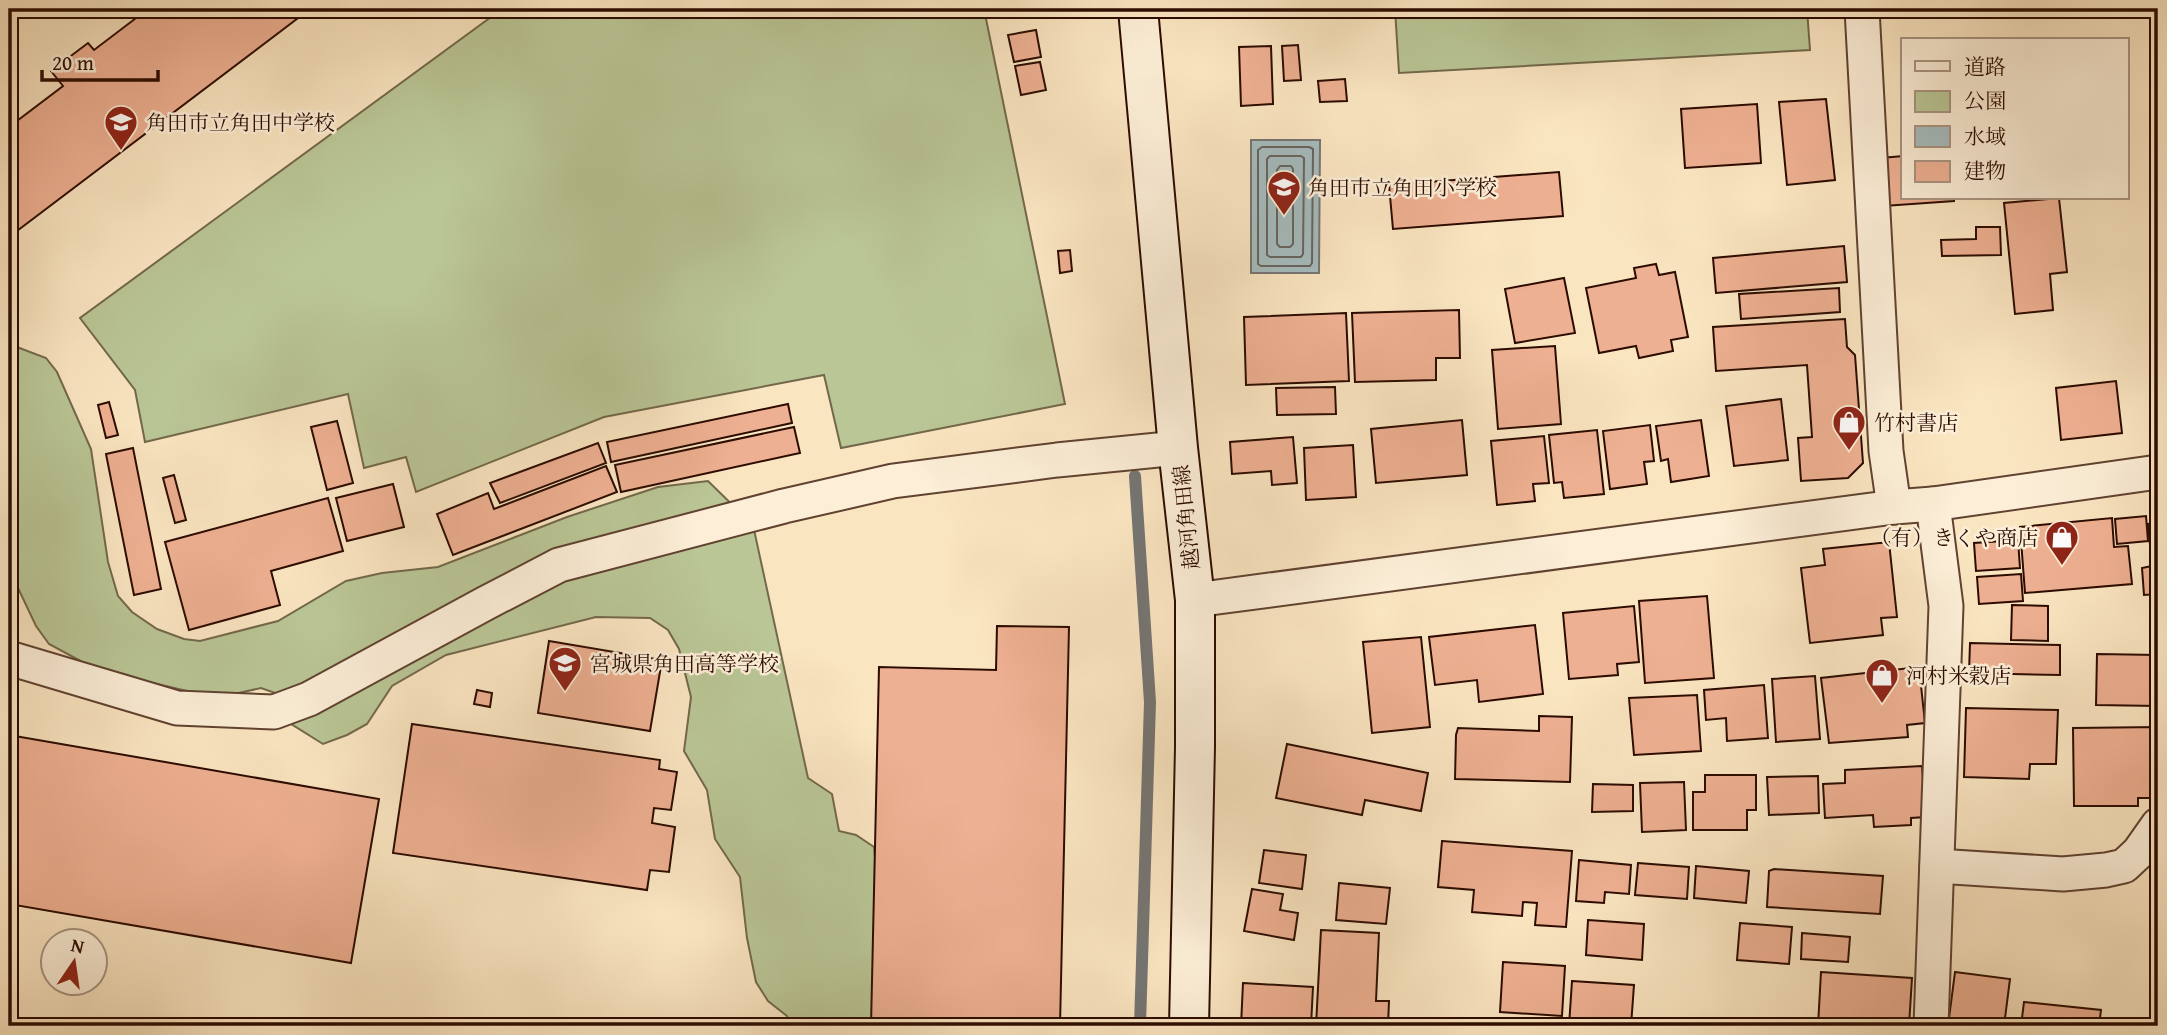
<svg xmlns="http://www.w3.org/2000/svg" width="2167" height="1035" viewBox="0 0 2167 1035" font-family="'Gentium Book Plus','Noto Serif JP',serif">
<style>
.green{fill:#bac696;stroke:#73684b;stroke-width:2}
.water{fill:#a5bcbf;stroke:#757573;stroke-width:2}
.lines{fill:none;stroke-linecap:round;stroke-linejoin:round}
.shore{stroke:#686460;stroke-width:2}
.stream{stroke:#757573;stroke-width:12}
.building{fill:#eeb092;stroke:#2c0b00;stroke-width:2}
.minor-casing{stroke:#604230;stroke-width:37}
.secondary-casing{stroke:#2c0b00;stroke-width:42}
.minor{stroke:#fceed7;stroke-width:33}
.secondary{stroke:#fceed7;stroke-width:38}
.labels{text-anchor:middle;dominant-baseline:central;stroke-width:5;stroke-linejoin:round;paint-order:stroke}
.poi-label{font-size:21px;fill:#2c0b00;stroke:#fceed7;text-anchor:start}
.street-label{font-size:21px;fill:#2c0b00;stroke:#fceed7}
</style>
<rect width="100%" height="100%" fill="#fae5c1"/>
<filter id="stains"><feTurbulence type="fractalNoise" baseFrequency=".00286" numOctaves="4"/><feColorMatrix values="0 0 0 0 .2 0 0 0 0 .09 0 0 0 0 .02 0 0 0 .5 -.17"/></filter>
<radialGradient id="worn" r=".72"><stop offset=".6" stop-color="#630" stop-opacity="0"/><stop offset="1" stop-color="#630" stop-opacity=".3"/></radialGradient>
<g class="green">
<polygon points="502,9 984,9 1065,404 841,448 824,375 604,417 416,492 406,457 364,468 348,394 145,442 135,390 80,318"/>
<polygon points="1395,9 1807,9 1810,50 1399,73"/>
<polygon points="9,344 46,358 57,372 91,449 108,562 118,596 132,612 157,629 184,639 200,641 278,621 346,581 382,573 438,567 567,517 658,487 708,481 753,525 808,778 832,794 839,831 856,835 874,847 877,877 880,1002 876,1026 790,1026 787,1016 768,1001 756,982 747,938 740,877 715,839 707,790 684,751 691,697 679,649 668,630 650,618 596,617 446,655 392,686 367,724 347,735 323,744 288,722 281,695 261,688 225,696 209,696 148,682 86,664 49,644 36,626 9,569"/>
</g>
<polygon class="water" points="1251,140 1320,140 1319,273 1251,273"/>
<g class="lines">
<g class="shore">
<polygon points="1262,147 1309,147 1313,149 1312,263 1310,266 1261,266 1258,264 1258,150"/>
<polygon points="1270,156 1301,156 1304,158 1303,254 1301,257 1270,257 1267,255 1267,159"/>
<polygon points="1280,166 1291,166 1293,169 1293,244 1290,247 1280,247 1277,244 1277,170"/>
</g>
<polyline class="stream" points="1135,476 1150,702 1140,1026"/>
</g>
<g class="building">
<polygon points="148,9 310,9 9,237 9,127 63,86 51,71 88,43 94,50"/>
<polygon points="1036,30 1041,57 1014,62 1008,35"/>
<polygon points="1298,45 1301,80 1284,81 1282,46"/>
<polygon points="1271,46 1273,104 1241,106 1239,47"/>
<polygon points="1040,62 1046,90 1021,95 1015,66"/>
<polygon points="1345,79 1347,101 1320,102 1318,81"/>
<polygon points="1826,99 1835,180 1787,185 1779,102"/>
<polygon points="1757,104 1761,163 1685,168 1681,109"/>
<polygon points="1903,156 1903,198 1954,198 1954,201 1884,206 1881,158"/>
<polygon points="1559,172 1563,216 1393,229 1389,185"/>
<polygon points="2059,198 2067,272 2050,274 2053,310 2015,314 2004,203"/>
<polygon points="1976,227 2000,227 2001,255 1942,256 1941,240 1976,239"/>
<polygon points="1844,246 1847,282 1716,293 1713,258"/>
<polygon points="1070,250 1072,271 1060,273 1058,251"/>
<polygon points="1656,264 1659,275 1675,272 1688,337 1671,340 1673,351 1639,358 1636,346 1599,353 1586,288 1636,278 1634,268"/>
<polygon points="1564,278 1575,333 1515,343 1505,289"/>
<polygon points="1839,288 1840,312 1741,319 1739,294"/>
<polygon points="1459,310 1460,358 1436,358 1436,380 1355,382 1352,313"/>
<polygon points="1346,313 1349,381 1246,385 1244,317"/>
<polygon points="1845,319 1847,347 1855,355 1863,463 1848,478 1801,481 1798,438 1812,437 1807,365 1716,371 1713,327"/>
<polygon points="1555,346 1561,424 1498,429 1492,350"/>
<polygon points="2116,381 2122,433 2061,440 2056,388"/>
<polygon points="1335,387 1336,414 1277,415 1276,388"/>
<polygon points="1781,399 1788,460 1734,466 1726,406"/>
<polygon points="109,402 118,435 106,438 98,405"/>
<polygon points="788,404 792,423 611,462 607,442"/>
<polygon points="1462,420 1467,475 1376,483 1371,429"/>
<polygon points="1701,420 1709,476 1671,482 1668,459 1661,461 1656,426"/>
<polygon points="337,421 353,483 327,490 311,427"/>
<polygon points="1650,425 1654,461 1644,462 1647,484 1610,489 1603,431"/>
<polygon points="794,427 800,453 621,492 615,465"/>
<polygon points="1597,430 1604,494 1564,498 1562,482 1554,483 1549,435"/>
<polygon points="1544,436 1549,483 1533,484 1535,501 1497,505 1491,441"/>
<polygon points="1293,437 1297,483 1272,485 1271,471 1232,474 1230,442"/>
<polygon points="598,443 606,463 500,503 490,483"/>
<polygon points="1353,445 1356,497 1306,500 1304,448"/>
<polygon points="133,448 161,589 134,595 106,454"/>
<polygon points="606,466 617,492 453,555 437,514 488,493 494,509"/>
<polygon points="174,475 186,520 175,523 163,478"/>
<polygon points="393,484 404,527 347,541 336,498"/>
<polygon points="328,498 343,551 271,571 280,605 189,630 165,542"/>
<polygon points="2146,516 2148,541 2117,544 2115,519"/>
<polygon points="2112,518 2114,547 2128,546 2132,584 2025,593 2020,527"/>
<polygon points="2158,523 2158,594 2144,595 2142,568 2152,566 2148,524"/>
<polygon points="2018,540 2020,568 1976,571 1974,543"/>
<polygon points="1889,542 1897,617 1881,618 1883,635 1810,643 1801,568 1825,565 1823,549"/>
<polygon points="2021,574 2023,601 1979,604 1977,577"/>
<polygon points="1707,596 1714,678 1645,683 1639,601"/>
<polygon points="2012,605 2048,606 2048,641 2011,640"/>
<polygon points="1634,606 1639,662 1617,664 1618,675 1569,679 1563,613"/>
<polygon points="1535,625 1543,694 1479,702 1477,680 1435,685 1429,637"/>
<polygon points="997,626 1069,627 1060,1026 871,1026 879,667 996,670"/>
<polygon points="1421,637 1430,727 1372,733 1363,642"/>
<polygon points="549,641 662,660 650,731 538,713"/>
<polygon points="1970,643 2060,645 2060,675 1969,673"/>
<polygon points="2097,654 2158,655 2158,706 2096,705"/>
<polygon points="1919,667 1925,723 1907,725 1908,737 1829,743 1821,678"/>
<polygon points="1815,676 1820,739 1776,742 1772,679"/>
<polygon points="1764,685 1768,738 1727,741 1726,718 1706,720 1704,690"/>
<polygon points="477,690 492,693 490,707 474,704"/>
<polygon points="1697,695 1701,751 1634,755 1629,698"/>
<polygon points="1966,708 2058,710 2056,764 2030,764 2029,779 1964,777"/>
<polygon points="1539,716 1572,717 1570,782 1455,779 1456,735 1458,728 1539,731"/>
<polygon points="412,724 660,760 659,769 677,772 671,810 654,808 652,823 675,827 669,872 650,870 647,890 393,853"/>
<polygon points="2158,727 2158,798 2138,798 2138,806 2074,806 2073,728"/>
<polygon points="9,735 379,799 351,963 9,904"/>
<polygon points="1287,744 1428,773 1421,811 1365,800 1362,815 1276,798"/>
<polygon points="1922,766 1926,817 1911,818 1911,825 1874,827 1873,815 1825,818 1823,784 1845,783 1845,770"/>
<polygon points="1705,775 1756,775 1756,810 1747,810 1747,830 1693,830 1693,792 1705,792"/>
<polygon points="1818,776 1819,813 1769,815 1767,777"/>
<polygon points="1684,782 1686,830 1642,832 1640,783"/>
<polygon points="1593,784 1633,785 1633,811 1592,812"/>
<polygon points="1442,841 1572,851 1566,927 1535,925 1537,903 1523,902 1522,916 1472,912 1474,890 1438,887"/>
<polygon points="1264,850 1306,855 1302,889 1259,883"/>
<polygon points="1579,860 1631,865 1629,894 1605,892 1604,903 1576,901"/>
<polygon points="1638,863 1689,867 1687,899 1635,895"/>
<polygon points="1696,866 1749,871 1746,903 1694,898"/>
<polygon points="1774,869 1883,876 1880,914 1767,907 1769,871"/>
<polygon points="1339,883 1390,888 1386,924 1336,920"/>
<polygon points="1252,889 1283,894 1280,910 1298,913 1294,940 1244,931"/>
<polygon points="1588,920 1644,924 1642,960 1586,955"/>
<polygon points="1740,923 1792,927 1789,964 1737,960"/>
<polygon points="1321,930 1379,933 1376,1001 1389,1001 1388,1026 1316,1026"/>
<polygon points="1802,933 1850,937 1848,962 1801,959"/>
<polygon points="1503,962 1565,966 1562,1016 1500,1012"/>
<polygon points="1821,972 1912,978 1909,1026 1818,1026"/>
<polygon points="1955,972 2010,979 2004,1026 1948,1026"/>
<polygon points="2156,980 2158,980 2158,1026 2153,1026"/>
<polygon points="1572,981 1634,985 1631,1026 1569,1026"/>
<polygon points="1243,983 1313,987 1311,1026 1241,1026"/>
<polygon points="2024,1002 2101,1010 2099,1026 2021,1026"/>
</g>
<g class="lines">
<defs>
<g id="minor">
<polyline points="1862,9 1886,451 1894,507"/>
<polyline points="1195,600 1894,507 1933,504 2158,472"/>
<polyline points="9,658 177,708 274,712 309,699 486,603 559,565 784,506 893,481 1057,460 1178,448"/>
<polyline points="1937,866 2063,874 2106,870 2124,866 2139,852 2158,825"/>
<polyline points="1931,1026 1946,606 1933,504"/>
</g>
<polyline id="secondary" points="1138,9 1178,448 1195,600 1195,747 1189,1026"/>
</defs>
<use href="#minor" class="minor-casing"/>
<use href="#secondary" class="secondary-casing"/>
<use href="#minor" class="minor"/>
<use href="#secondary" class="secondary"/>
</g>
<defs>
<symbol id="school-pin" viewBox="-11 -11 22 30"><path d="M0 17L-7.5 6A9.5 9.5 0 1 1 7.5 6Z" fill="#8f2418" stroke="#fceed7"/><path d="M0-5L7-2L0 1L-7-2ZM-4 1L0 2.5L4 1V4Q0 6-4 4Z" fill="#fff"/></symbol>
<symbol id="shop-pin" viewBox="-11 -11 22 30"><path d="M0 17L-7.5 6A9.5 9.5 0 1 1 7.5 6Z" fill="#8f2418" stroke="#fceed7"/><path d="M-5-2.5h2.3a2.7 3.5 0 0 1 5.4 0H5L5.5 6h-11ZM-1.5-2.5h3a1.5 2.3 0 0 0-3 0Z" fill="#fff"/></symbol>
</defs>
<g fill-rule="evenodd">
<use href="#school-pin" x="102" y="103" width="38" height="52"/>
<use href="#school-pin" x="1265" y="168" width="38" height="52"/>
<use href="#shop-pin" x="1830" y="403" width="38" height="52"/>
<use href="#shop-pin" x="2043" y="518" width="38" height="52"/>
<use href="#school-pin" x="546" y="644" width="38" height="52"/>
<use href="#shop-pin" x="1863" y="656" width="38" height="52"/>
</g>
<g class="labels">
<g class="poi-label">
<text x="146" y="122">角田市立角田中学校</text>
<text x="1308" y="187">角田市立角田小学校</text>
<text x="1874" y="422">竹村書店</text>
<text x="2038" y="537" text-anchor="end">（有）きくや商店</text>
<text x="590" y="663">宮城県角田高等学校</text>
<text x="1906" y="675">河村米穀店</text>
</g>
<g class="street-label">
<text transform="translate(1186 517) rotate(-96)">越河角田線</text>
</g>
</g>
<rect width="2167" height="1035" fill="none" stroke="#fae5c1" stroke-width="35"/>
<rect x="10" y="10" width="2146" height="1014" fill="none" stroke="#2c0b00" stroke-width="3.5"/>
<rect x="18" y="18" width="2132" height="1000" fill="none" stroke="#2c0b00" stroke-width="2"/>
<rect x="1901" y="38" width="228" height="161" fill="#fceed7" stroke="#a99381" stroke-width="2"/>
<rect x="1915" y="61" width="35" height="10" fill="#fceed7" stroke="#a99381" stroke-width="2"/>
<text x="1964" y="74" font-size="21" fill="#2c0b00">道路</text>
<rect x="1915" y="91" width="35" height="21" fill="#bac696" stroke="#a99381" stroke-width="2"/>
<text x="1964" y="108" font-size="21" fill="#2c0b00">公園</text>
<rect x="1915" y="126" width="35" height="21" fill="#a5bcbf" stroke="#a99381" stroke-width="2"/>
<text x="1964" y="144" font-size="21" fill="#2c0b00">水域</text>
<rect x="1915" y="161" width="35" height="21" fill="#eeb092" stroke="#a99381" stroke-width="2"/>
<text x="1964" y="178" font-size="21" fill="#2c0b00">建物</text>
<g transform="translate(74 962) rotate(13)"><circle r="33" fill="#fceed7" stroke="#a99381" stroke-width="2"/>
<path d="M0-5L12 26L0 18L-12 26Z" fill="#8f2418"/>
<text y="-10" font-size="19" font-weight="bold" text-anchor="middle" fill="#2c0b00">N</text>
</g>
<path d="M42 70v10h116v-10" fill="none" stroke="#2c0b00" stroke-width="3.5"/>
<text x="52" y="70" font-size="21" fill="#2c0b00" stroke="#fceed7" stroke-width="5" paint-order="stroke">20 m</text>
<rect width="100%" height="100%" filter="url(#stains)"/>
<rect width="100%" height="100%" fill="url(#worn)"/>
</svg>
